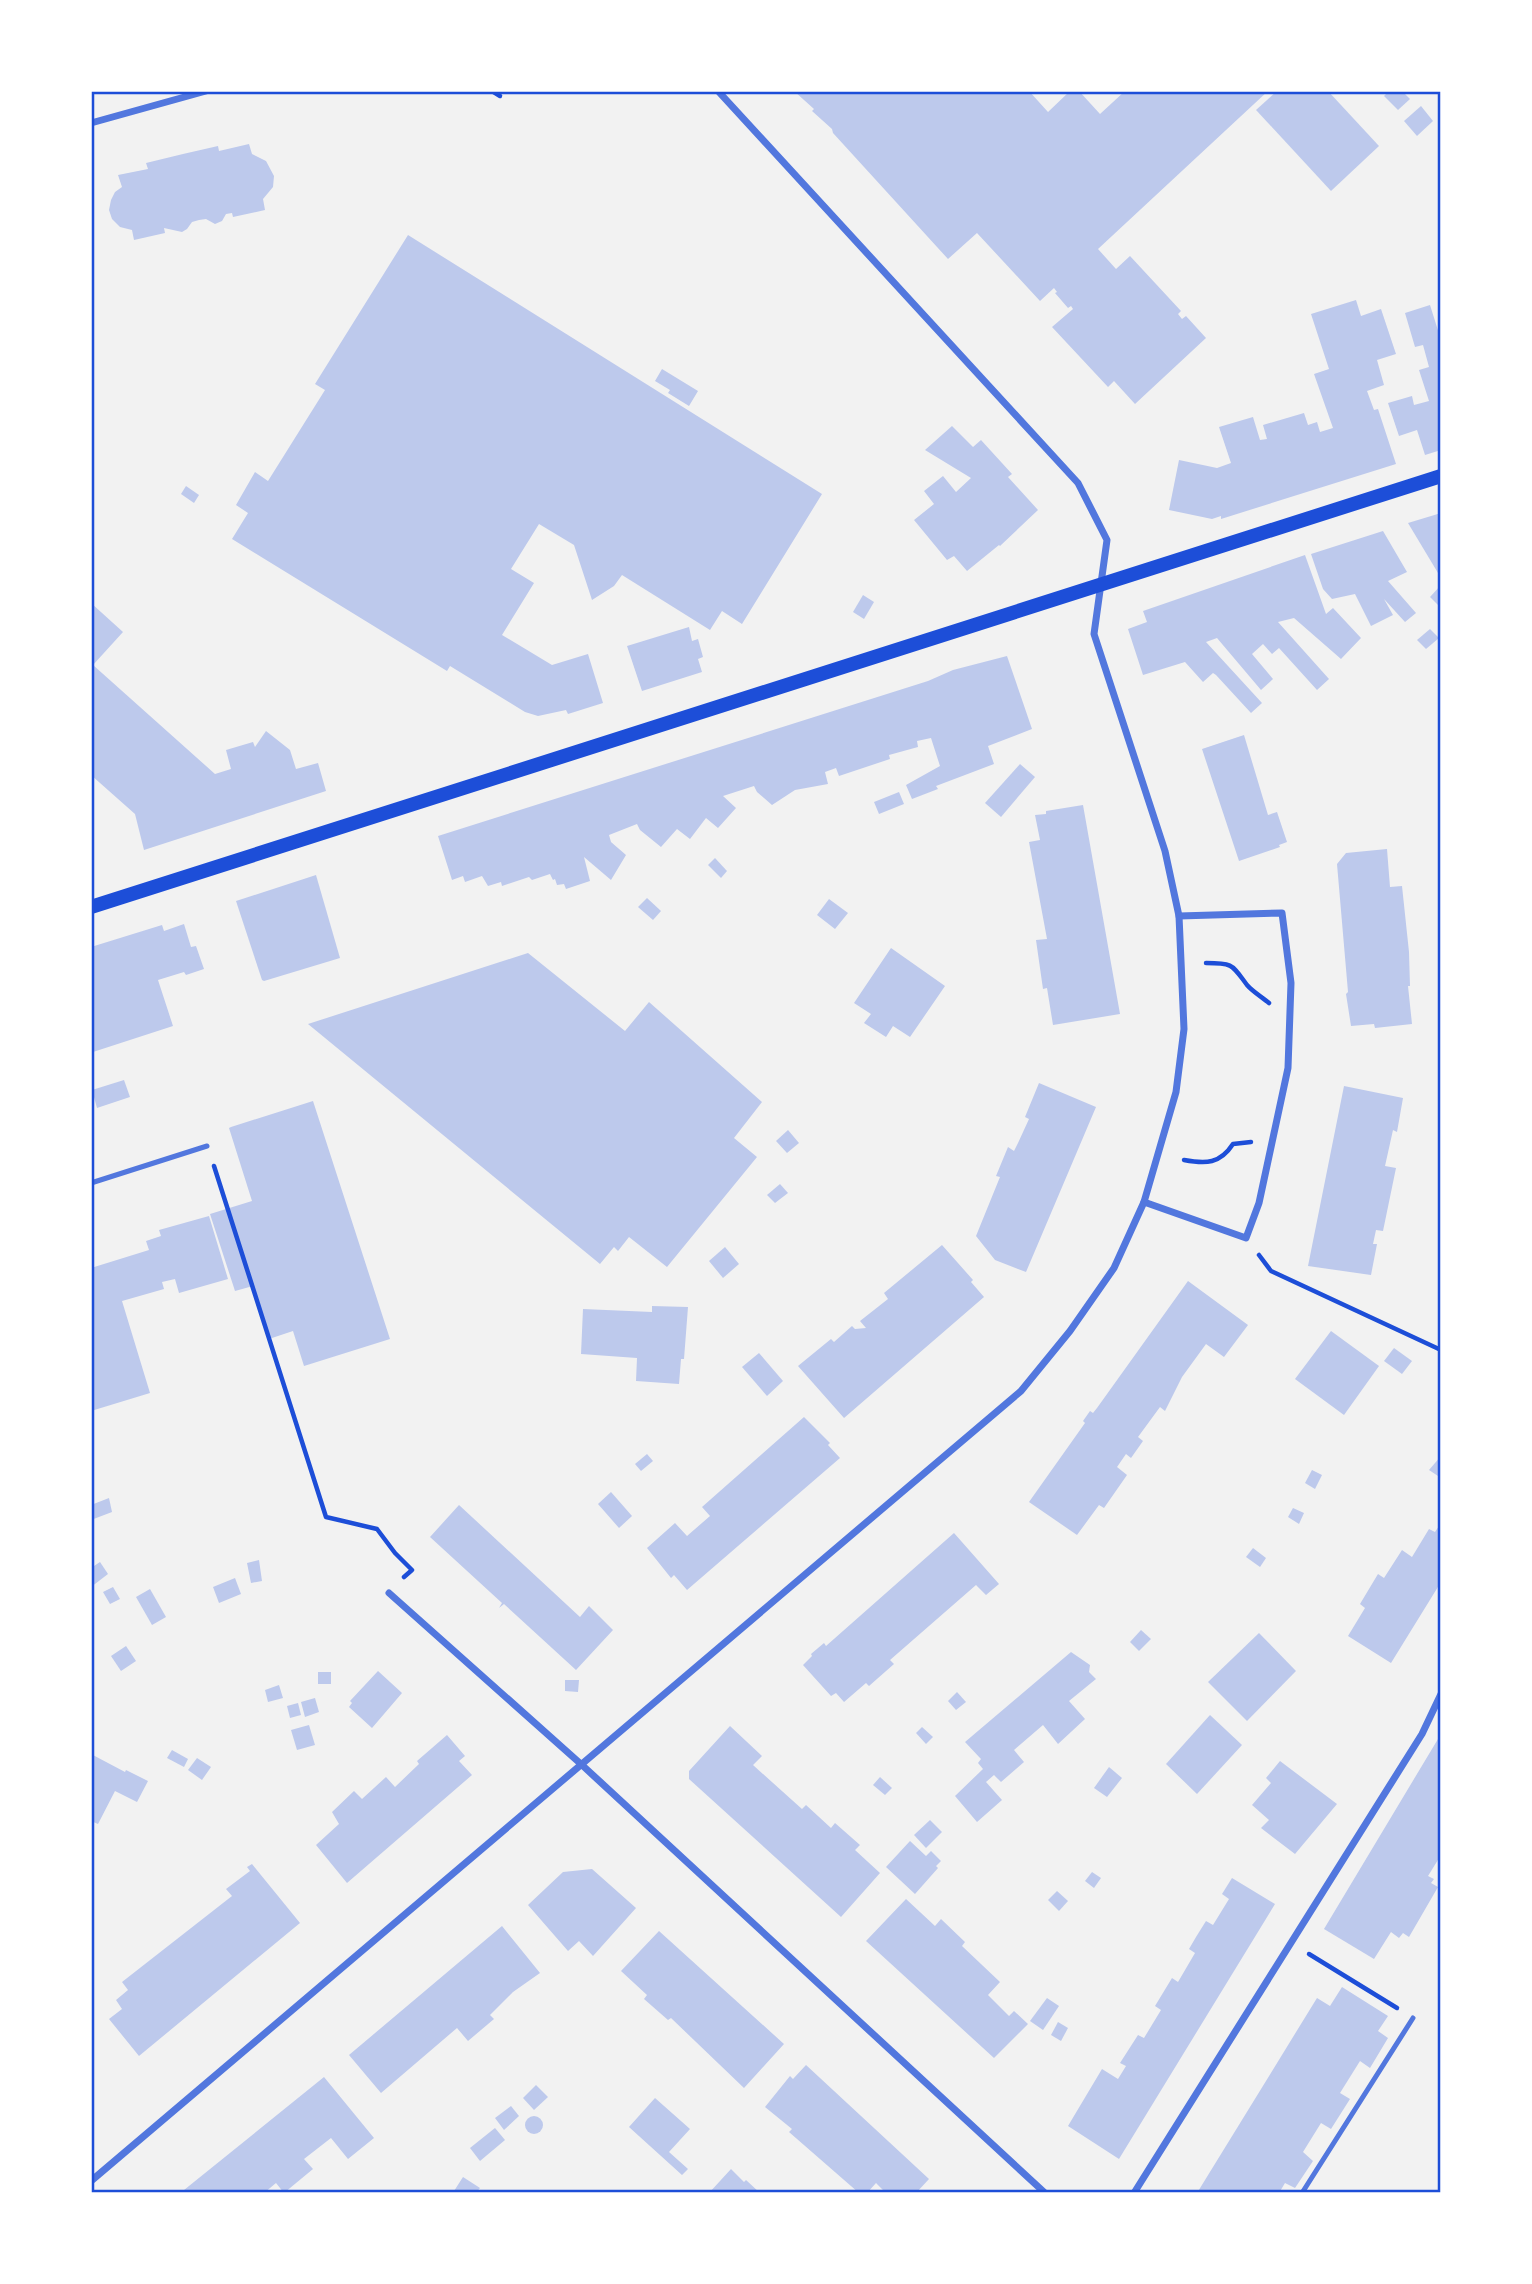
<svg xmlns="http://www.w3.org/2000/svg" width="1532" height="2284" viewBox="0 0 1532 2284" font-family="'IBM Plex Serif',serif">
<style>
.building{fill:#bdc9ec}
.lines{fill:none;stroke-linecap:round;stroke-linejoin:round}
.path{stroke:#1d4ed8;stroke-width:4.5}
.service{stroke:#5277de;stroke-width:5}
.minor{stroke:#5277de;stroke-width:7}
.secondary{stroke:#1d4ed8;stroke-width:14}
.neatline{fill:none;stroke:#1d4ed8;stroke-width:2.5}
</style>
<rect width="100%" height="100%" fill="#f2f2f2"/>
<g class="building">
<polygon points="794,91 1029,91 1048,112 1070,91 1079,91 1100,114 1125,91 1268,91 1098,249 1116,269 1130,256 1181,311 1178,314 1182,319 1186,316 1206,338 1135,404 1114,381 1108,387 1052,327 1073,309 1071,306 1068,308 1055,293 1057,292 1054,288 1040,301 977,233 948,259 833,133 832,129 812,111 814,109"/>
<polygon points="1277,91 1328,91 1379,146 1331,191 1256,110"/>
<polygon points="1389,91 1402,91 1410,99 1398,110 1384,96"/>
<polygon points="1421,106 1433,121 1417,136 1404,121"/>
<polygon points="249,144 252,154 266,161 274,176 273,187 263,199 265,210 233,217 232,213 226,214 222,221 215,224 206,219 199,220 192,222 187,229 182,232 164,228 165,233 134,240 132,230 120,227 112,219 109,210 111,200 115,192 122,187 118,175 148,169 146,163 183,154 218,146 219,151"/>
<polygon points="408,235 822,494 742,624 722,611 710,630 622,575 614,586 592,600 574,545 539,524 511,569 534,583 502,635 552,665 588,654 603,703 568,714 566,710 538,716 525,712 450,666 447,671 232,539 248,513 236,505 255,472 268,481 325,390 315,384"/>
<polygon points="1356,300 1361,316 1381,309 1396,354 1377,360 1384,385 1367,391 1374,410 1378,409 1396,464 1221,519 1221,516 1212,519 1169,510 1179,460 1217,468 1231,463 1219,427 1253,417 1260,440 1267,439 1263,425 1304,413 1308,425 1317,422 1320,432 1333,428 1314,374 1329,369 1311,314"/>
<polygon points="1430,305 1441,340 1441,450 1425,455 1417,430 1399,436 1388,403 1412,396 1414,405 1429,401 1419,370 1429,367 1423,345 1415,347 1405,313"/>
<polygon points="662,369 698,391 689,406 668,393 670,390 655,381"/>
<polygon points="952,426 973,447 981,440 1012,474 1008,477 1038,510 1000,546 999,545 967,571 954,556 947,560 914,520 934,504 924,491 943,476 956,492 971,478 925,450"/>
<polygon points="186,486 199,495 194,503 181,494"/>
<polygon points="1441,513 1441,578 1408,523"/>
<polygon points="1383,531 1407,572 1388,581 1416,613 1405,622 1384,599 1393,615 1371,626 1355,594 1332,599 1323,589 1311,554"/>
<polygon points="1305,555 1326,614 1333,608 1361,638 1341,659 1294,618 1278,622 1329,679 1317,690 1279,648 1272,654 1263,644 1252,654 1273,679 1261,690 1217,638 1206,642 1262,703 1251,713 1216,675 1213,673 1203,682 1185,662 1143,675 1128,629 1147,622 1143,611"/>
<polygon points="1441,585 1441,608 1430,597"/>
<polygon points="863,595 874,602 864,619 853,612"/>
<polygon points="91,603 123,632 93,665 215,774 231,769 226,750 253,742 255,747 266,731 290,750 296,769 318,763 326,791 144,850 135,814 91,775"/>
<polygon points="689,627 692,641 698,639 703,657 698,659 702,672 642,691 627,646"/>
<polygon points="1430,629 1439,638 1426,649 1417,640"/>
<polygon points="1007,656 1032,729 988,746 994,764 936,786 938,789 912,799 906,785 940,766 931,738 917,741 918,747 889,755 890,759 839,776 836,768 825,772 828,784 795,790 772,805 757,792 754,786 723,796 736,808 718,828 706,818 690,839 677,829 661,847 640,830 637,824 609,835 611,842 626,855 611,880 584,857 590,881 566,889 564,884 557,885 555,879 553,880 550,874 532,880 529,877 502,886 501,882 488,886 482,876 465,882 463,876 452,880 438,836 928,681 953,670"/>
<polygon points="1244,735 1268,815 1277,812 1287,842 1279,845 1280,847 1239,861 1202,749"/>
<polygon points="1020,764 1035,777 1001,817 985,803"/>
<polygon points="899,792 904,804 879,814 874,802"/>
<polygon points="1083,805 1120,1014 1053,1025 1047,988 1043,989 1036,940 1047,939 1029,842 1040,840 1035,815 1046,814 1046,811"/>
<polygon points="1387,849 1390,887 1402,886 1409,952 1410,986 1408,986 1412,1024 1375,1028 1374,1024 1351,1026 1346,994 1348,992 1337,864 1346,853"/>
<polygon points="715,858 727,871 721,878 708,865"/>
<polygon points="316,875 340,958 264,981 262,980 236,901"/>
<polygon points="647,898 661,911 653,920 638,907"/>
<polygon points="829,899 848,913 835,929 817,915"/>
<polygon points="184,924 191,947 196,946 204,969 186,975 184,972 158,980 173,1026 93,1052 91,947 162,925 164,931"/>
<polygon points="891,948 945,986 910,1037 893,1026 886,1037 864,1023 871,1014 854,1003"/>
<polygon points="528,953 625,1031 649,1002 762,1102 734,1138 757,1157 667,1267 629,1237 618,1251 614,1247 600,1264 308,1024"/>
<polygon points="124,1080 130,1097 97,1108 92,1090"/>
<polygon points="1039,1083 1096,1107 1026,1272 995,1260 976,1236 1000,1177 996,1176 1008,1147 1014,1151 1018,1143 1029,1119 1025,1117"/>
<polygon points="1344,1086 1403,1098 1397,1132 1393,1130 1385,1166 1396,1168 1383,1231 1376,1230 1373,1244 1377,1244 1371,1275 1308,1266"/>
<polygon points="313,1101 390,1339 304,1366 293,1331 269,1339 253,1286 235,1291 210,1214 252,1201 229,1128 231,1127"/>
<polygon points="788,1130 799,1143 787,1153 776,1141"/>
<polygon points="780,1184 788,1193 775,1203 767,1195"/>
<polygon points="209,1216 228,1279 179,1293 175,1279 162,1282 164,1289 122,1301 150,1393 91,1411 91,1268 149,1250 146,1241 161,1236 159,1230"/>
<polygon points="942,1245 973,1280 971,1282 984,1297 844,1418 798,1366 831,1339 834,1342 852,1326 855,1329 866,1328 860,1321 888,1299 884,1293"/>
<polygon points="725,1247 739,1264 723,1278 709,1261"/>
<polygon points="1188,1281 1248,1325 1224,1357 1206,1344 1182,1377 1165,1411 1160,1407 1138,1437 1143,1441 1131,1458 1126,1454 1117,1467 1127,1475 1104,1508 1099,1505 1077,1535 1029,1502 1085,1423 1083,1421 1090,1411 1093,1413 1097,1408"/>
<polygon points="652,1306 688,1307 684,1359 681,1359 679,1384 636,1381 637,1358 581,1354 583,1309 652,1312"/>
<polygon points="1331,1331 1379,1366 1344,1415 1295,1379"/>
<polygon points="1394,1348 1412,1361 1402,1374 1384,1361"/>
<polygon points="759,1353 783,1381 767,1396 742,1367"/>
<polygon points="804,1417 830,1443 828,1445 840,1458 687,1590 674,1575 671,1578 647,1548 675,1523 687,1536 710,1516 702,1507"/>
<polygon points="647,1454 653,1461 641,1471 635,1464"/>
<polygon points="1441,1456 1441,1478 1429,1470"/>
<polygon points="1312,1470 1322,1475 1315,1489 1305,1483"/>
<polygon points="611,1492 632,1516 619,1528 598,1504"/>
<polygon points="109,1498 112,1512 91,1520 91,1505"/>
<polygon points="459,1505 580,1617 589,1606 613,1630 576,1670 504,1604 499,1608 502,1603 430,1537"/>
<polygon points="1293,1508 1304,1513 1299,1524 1288,1517"/>
<polygon points="1441,1523 1441,1582 1391,1663 1348,1636 1365,1608 1360,1604 1378,1574 1384,1578 1402,1550 1412,1557 1429,1529 1435,1532"/>
<polygon points="954,1533 999,1584 986,1595 976,1585 890,1660 894,1664 869,1686 866,1683 844,1702 836,1693 831,1696 803,1665 812,1656 811,1654 824,1643 826,1646"/>
<polygon points="1253,1548 1266,1558 1260,1567 1246,1557"/>
<polygon points="259,1560 262,1581 251,1583 247,1563"/>
<polygon points="100,1562 108,1574 91,1587 91,1568"/>
<polygon points="235,1578 241,1594 219,1603 213,1587"/>
<polygon points="113,1587 120,1599 110,1604 103,1592"/>
<polygon points="150,1589 166,1617 152,1625 136,1597"/>
<polygon points="1141,1630 1151,1639 1139,1651 1130,1642"/>
<polygon points="1259,1633 1296,1671 1247,1721 1208,1682"/>
<polygon points="126,1646 136,1661 121,1671 111,1656"/>
<polygon points="1071,1652 1090,1665 1089,1672 1096,1679 1069,1701 1085,1719 1058,1744 1043,1725 1014,1750 1024,1762 1001,1782 994,1775 986,1782 1002,1800 977,1822 955,1796 983,1769 978,1763 981,1759 965,1742"/>
<polygon points="378,1671 402,1693 372,1728 349,1707 352,1703 350,1701"/>
<rect x="318" y="1672" width="13" height="12"/>
<polygon points="565,1680 579,1680 578,1692 565,1691"/>
<polygon points="279,1685 283,1698 268,1702 265,1690"/>
<polygon points="957,1692 966,1702 956,1710 948,1701"/>
<polygon points="315,1698 319,1712 305,1717 301,1702"/>
<polygon points="298,1703 301,1715 290,1718 287,1706"/>
<polygon points="1210,1715 1242,1745 1197,1794 1166,1764"/>
<polygon points="309,1725 315,1745 297,1750 291,1730"/>
<polygon points="730,1726 762,1756 753,1765 802,1809 806,1805 831,1828 835,1823 860,1845 855,1850 880,1873 841,1917 689,1779 689,1771"/>
<polygon points="922,1727 933,1737 926,1744 916,1733"/>
<polygon points="1441,1734 1441,1855 1428,1876 1434,1879 1431,1883 1438,1887 1409,1937 1403,1933 1399,1938 1391,1932 1374,1959 1324,1929"/>
<polygon points="447,1735 465,1756 459,1761 472,1775 347,1883 316,1845 339,1824 332,1812 354,1791 362,1799 386,1777 395,1787 419,1764 417,1761"/>
<polygon points="172,1750 188,1759 184,1767 167,1758"/>
<polygon points="91,1754 125,1772 126,1770 148,1781 137,1802 115,1791 98,1824 91,1821"/>
<polygon points="197,1758 211,1767 202,1780 188,1770"/>
<polygon points="1280,1761 1337,1804 1295,1854 1261,1828 1269,1820 1252,1805 1271,1783 1266,1778"/>
<polygon points="1109,1767 1122,1778 1107,1797 1094,1788"/>
<polygon points="880,1777 892,1788 885,1795 873,1785"/>
<polygon points="930,1820 942,1832 926,1848 914,1835"/>
<polygon points="910,1841 926,1856 931,1851 941,1861 936,1866 938,1868 915,1894 886,1867"/>
<polygon points="252,1864 300,1923 139,2056 109,2019 122,2009 116,2000 128,1990 122,1982 232,1896 226,1889 250,1871 247,1867"/>
<polygon points="592,1869 636,1908 593,1956 579,1941 568,1951 528,1905 563,1872"/>
<polygon points="1092,1872 1101,1878 1094,1888 1085,1881"/>
<polygon points="1232,1878 1275,1904 1119,2159 1068,2126 1102,2069 1118,2079 1126,2066 1120,2063 1138,2035 1144,2038 1161,2010 1155,2006 1172,1978 1178,1982 1195,1953 1189,1949 1196,1937 1206,1921 1213,1925 1229,1899 1222,1894"/>
<polygon points="1057,1891 1068,1901 1059,1911 1048,1900"/>
<polygon points="906,1899 935,1926 941,1919 965,1942 962,1946 1000,1982 988,1995 1009,2016 1014,2011 1028,2024 994,2058 866,1941"/>
<polygon points="502,1926 540,1973 513,1992 490,2015 494,2019 468,2041 457,2028 381,2093 349,2055"/>
<polygon points="659,1931 784,2044 744,2088 671,2018 668,2020 644,1999 647,1995 621,1971"/>
<polygon points="1342,1987 1388,2016 1378,2031 1388,2038 1370,2068 1360,2061 1340,2093 1350,2099 1331,2129 1321,2123 1303,2152 1313,2161 1295,2188 1285,2183 1279,2193 1197,2193 1317,1998 1330,2006"/>
<polygon points="1047,1998 1059,2006 1043,2030 1030,2021"/>
<polygon points="1058,2022 1068,2028 1061,2041 1051,2035"/>
<polygon points="806,2065 929,2179 916,2193 886,2193 876,2183 867,2193 859,2193 789,2132 792,2129 765,2107 790,2076 793,2079"/>
<polygon points="324,2077 374,2138 348,2159 331,2138 304,2159 313,2169 284,2193 276,2183 264,2193 186,2193 184,2190"/>
<polygon points="536,2085 548,2097 534,2110 523,2098"/>
<polygon points="655,2098 690,2129 669,2152 688,2169 682,2175 629,2127"/>
<polygon points="511,2106 519,2116 504,2130 495,2118"/>
<circle cx="534" cy="2125" r="9"/>
<polygon points="495,2128 505,2140 480,2161 470,2148"/>
<polygon points="731,2169 744,2182 746,2180 760,2193 709,2193"/>
<polygon points="463,2177 480,2188 476,2193 454,2191"/>
</g>
<g class="lines">
<g class="path">
<polyline points="492,91 500,96"/>
<path d="M1206 963C1234 963 1232 965 1247 985 1253 992 1262 997 1269 1003"/>
<path d="M1184 1160C1206 1164 1220 1164 1233 1144L1251 1142"/>
<polyline points="214,1166 326,1517 377,1529 395,1553 412,1570 404,1577"/>
<polyline points="1259,1255 1271,1271 1441,1350"/>
<polyline points="1309,1954 1397,2008"/>
</g>
<g class="service">
<polyline points="91,1183 207,1146"/>
<polyline points="1302,2193 1413,2018"/>
</g>
<g class="minor">
<polyline points="91,123 206,91"/>
<polyline points="1144,1202 1246,1238 1259,1203 1288,1068 1291,983 1282,913 1179,916"/>
<polyline points="389,1593 582,1765 1045,2193"/>
<polyline points="91,2181 1021,1391 1070,1331 1114,1268 1144,1202 1176,1092 1184,1029 1179,916 1165,851 1094,634 1107,540 1078,483 718,91"/>
<polyline points="1134,2193 1422,1734 1441,1694"/>
</g>
<polyline class="secondary" points="91,907 1441,476"/>
</g>
<rect width="1532" height="2284" fill="none" stroke="#ffffff" stroke-width="186"/>
<rect x="93" y="93" width="1346" height="2098" class="neatline"/>
</svg>
